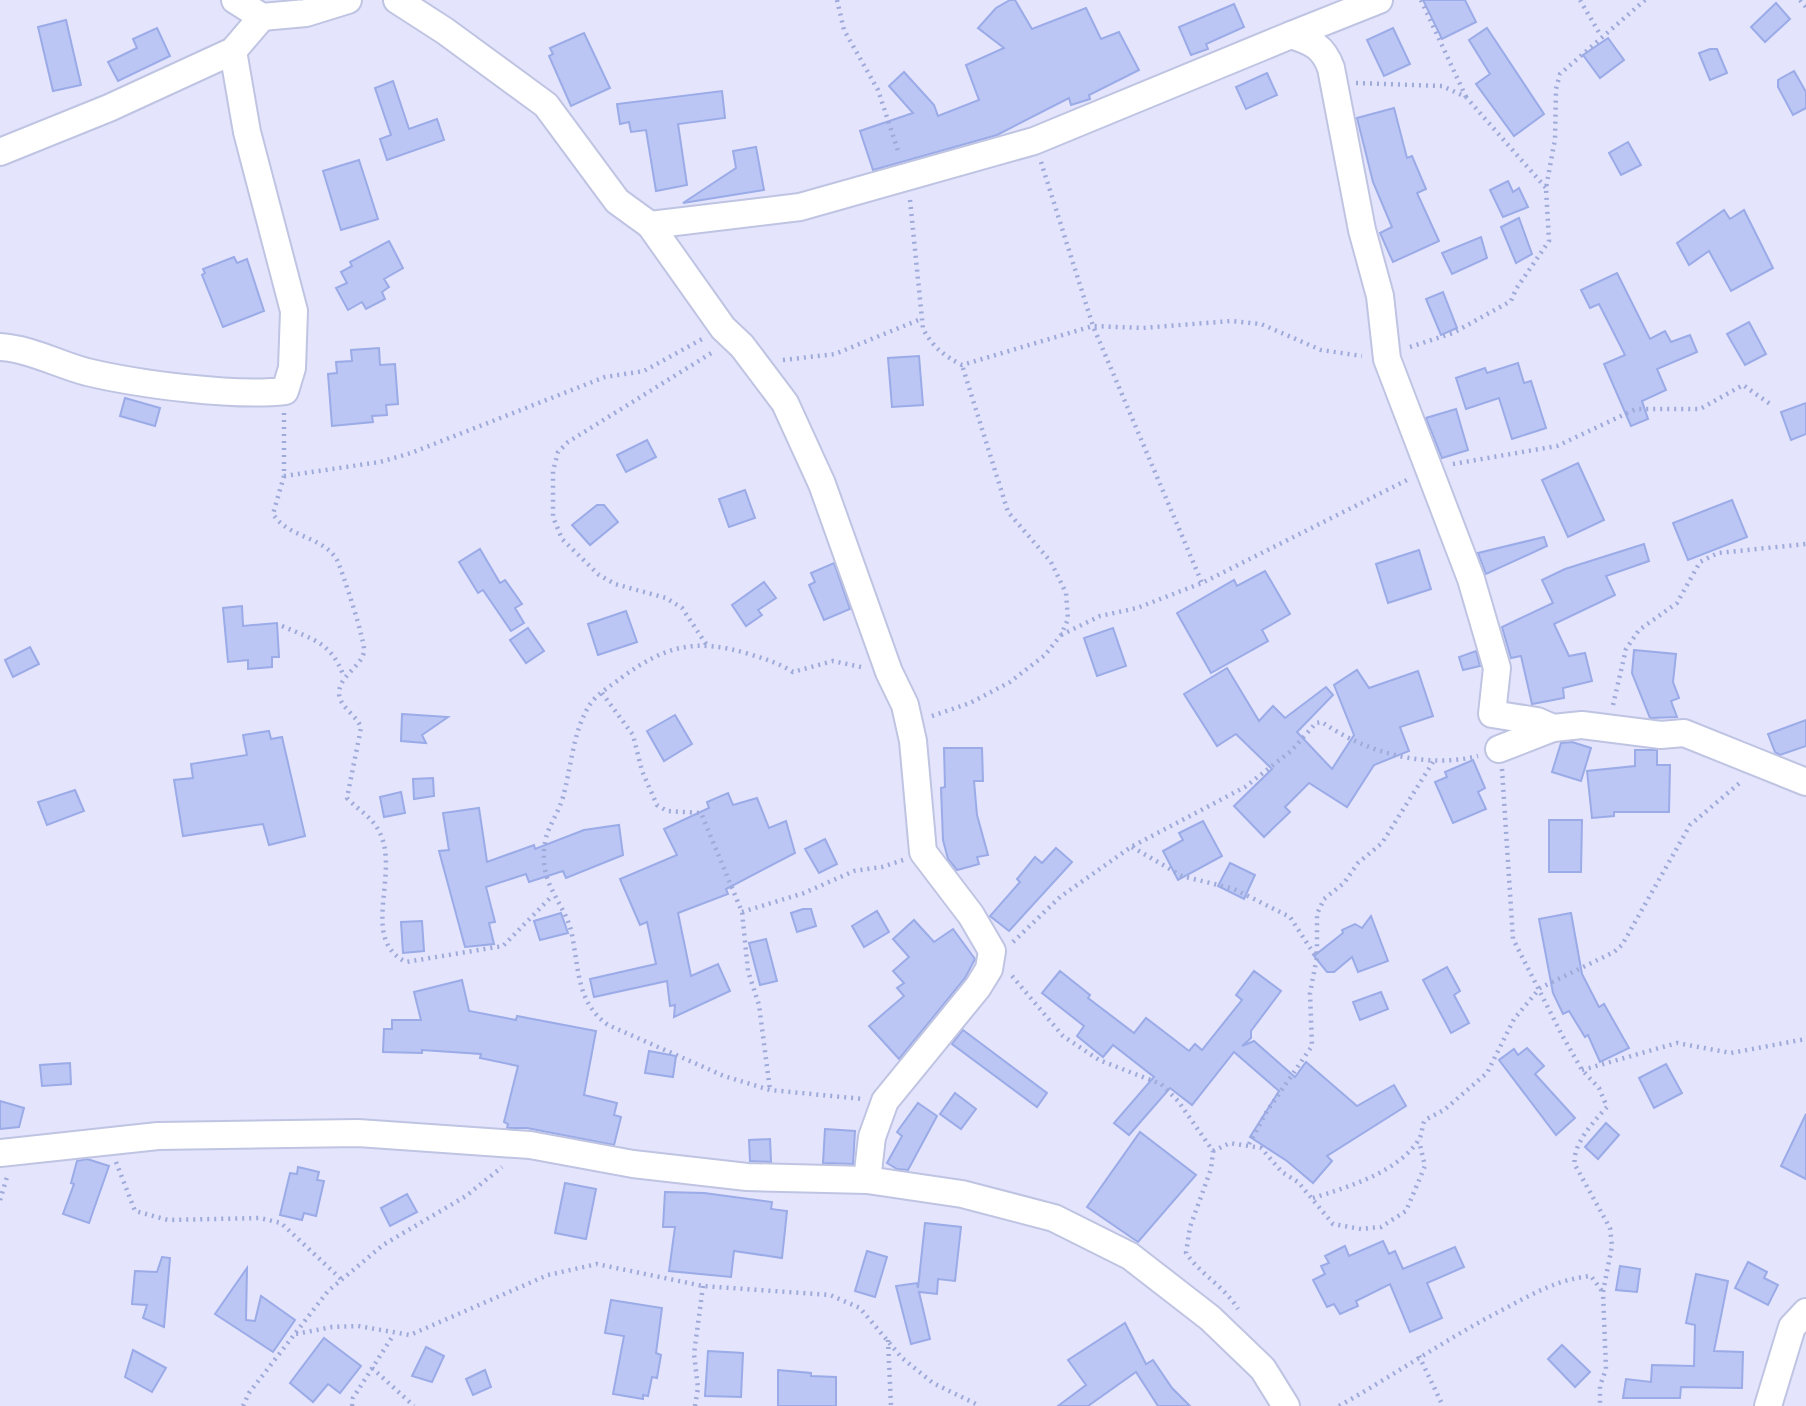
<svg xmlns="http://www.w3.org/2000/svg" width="1806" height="1406" viewBox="0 0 1806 1406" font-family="Quicksand,sans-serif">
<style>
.building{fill:#bbc6f4;stroke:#9aabe7;stroke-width:2}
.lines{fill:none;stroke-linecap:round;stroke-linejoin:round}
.minor-casing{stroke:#bfc4e2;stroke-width:30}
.path{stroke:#9eaad9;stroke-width:4.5;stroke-dasharray:2 5;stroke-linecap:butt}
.minor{stroke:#fff;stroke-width:26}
</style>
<rect width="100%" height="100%" fill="#e4e4fd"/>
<g class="building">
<polygon points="1010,0 1015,0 1032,29 1086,8 1101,39 1119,32 1139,70 1089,95 1090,99 1071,105 1069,98 997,135 873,170 860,131 913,113 889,86 904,72 934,105 938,116 979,100 966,65 1004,48 978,28 996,8"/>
<polygon points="1423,0 1465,0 1476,22 1442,39"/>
<polygon points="1776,3 1790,19 1765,42 1751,27"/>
<polygon points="1234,4 1244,27 1206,44 1208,49 1191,55 1179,27"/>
<polygon points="66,20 81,85 53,91 38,27"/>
<polygon points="157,28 170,56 118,81 108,62 137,48 133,39"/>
<polygon points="1393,28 1410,64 1384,76 1367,40"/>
<polygon points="1487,28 1544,114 1514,136 1476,84 1490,74 1469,40"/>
<polygon points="584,33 610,88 571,106 549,56 553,54 550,48"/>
<polygon points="1608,38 1624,60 1600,78 1583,55"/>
<polygon points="1710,49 1717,49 1727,73 1710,80 1699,53"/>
<polygon points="1794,71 1806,92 1806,108 1793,115 1778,87 1778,80"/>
<polygon points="1267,73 1277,95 1246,109 1236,87"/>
<polygon points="393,81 409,129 437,119 444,140 387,160 380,139 391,135 375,88"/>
<polygon points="722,91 725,118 678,124 687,185 656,191 646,130 631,132 629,122 620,124 617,104"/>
<polygon points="1394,108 1407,158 1412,156 1426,189 1417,193 1439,241 1393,262 1380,233 1392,227 1373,182 1357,118"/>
<polygon points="1628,142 1641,165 1621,175 1609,153"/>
<polygon points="756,147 764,190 683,203 736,168 733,151"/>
<polygon points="359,160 378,219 341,230 323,171"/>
<polygon points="1508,181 1513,192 1519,188 1528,207 1503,217 1490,190"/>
<polygon points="1724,210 1730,219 1744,210 1773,268 1731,291 1709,251 1689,265 1677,243"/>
<polygon points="1519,218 1532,254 1516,263 1501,227"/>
<polygon points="1481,237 1487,258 1452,274 1442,253"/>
<polygon points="389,241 403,268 384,279 389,287 382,292 385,299 366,309 362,302 348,310 336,288 347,283 341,272 352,266 350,262"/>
<polygon points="234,257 237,263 247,259 264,311 223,327 202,275 205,273 203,269"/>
<polygon points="1617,273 1650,339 1665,331 1671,342 1690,335 1697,352 1657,369 1666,390 1642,401 1648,419 1631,426 1604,364 1625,355 1599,304 1590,308 1581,290"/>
<polygon points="1443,292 1457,328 1441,335 1426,299"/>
<polygon points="1749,322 1766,354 1745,365 1727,334"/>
<polygon points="379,348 380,365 395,364 398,404 386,405 387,415 372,416 373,422 332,426 328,374 337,373 336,362 352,361 351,350"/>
<polygon points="919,356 923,405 892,407 888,358"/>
<polygon points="1518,363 1524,383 1531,381 1546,428 1512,439 1499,398 1466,409 1456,378 1485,368 1487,373"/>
<polygon points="125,398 160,408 155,426 120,416"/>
<polygon points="1806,403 1806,434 1791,440 1781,412"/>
<polygon points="1456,409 1468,450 1442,458 1426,418"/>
<polygon points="647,440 656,457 626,472 617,455"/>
<polygon points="1578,463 1604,520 1568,537 1542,480"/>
<polygon points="745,490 755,518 729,527 719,499"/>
<polygon points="1732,500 1747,537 1688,560 1673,523"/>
<polygon points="597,505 604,505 618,522 590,545 572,525"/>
<polygon points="1544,537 1547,546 1486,574 1478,553"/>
<polygon points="1644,544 1649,561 1606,576 1615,595 1554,624 1569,656 1585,653 1592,681 1563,688 1564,698 1532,704 1521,656 1511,658 1502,627 1553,603 1542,580 1565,569"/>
<polygon points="480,549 500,583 505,580 522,604 515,608 524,623 511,631 483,590 478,593 459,562"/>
<polygon points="1419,550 1431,589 1388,603 1376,564"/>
<polygon points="834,563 850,609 824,620 809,585 815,582 811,573"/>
<polygon points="1265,571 1290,614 1262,630 1268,641 1211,673 1177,613 1234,580 1237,586"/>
<polygon points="764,582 776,598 758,610 762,615 746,626 732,605"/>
<polygon points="242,606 243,626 277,623 279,657 272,657 272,667 248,669 248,660 228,662 223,608"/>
<polygon points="626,611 637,642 598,655 588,624"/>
<polygon points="528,628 544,651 526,663 510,640"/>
<polygon points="1113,628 1126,666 1097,676 1084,638"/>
<polygon points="30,647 39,664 13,677 5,660"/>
<polygon points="1634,650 1676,654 1673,682 1679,698 1671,701 1677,717 1650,718 1632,673"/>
<polygon points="1476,651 1480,666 1463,670 1459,657"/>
<polygon points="1227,668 1259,721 1273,706 1285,718 1326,687 1333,695 1297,732 1332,769 1354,735 1334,685 1357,670 1369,688 1418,671 1433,716 1400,727 1409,751 1374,765 1347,807 1309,783 1285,807 1290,812 1264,837 1234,806 1272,769 1236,734 1217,746 1184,694"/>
<polygon points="402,714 448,717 422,735 426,743 401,741"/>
<polygon points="675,715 692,744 664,761 647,731"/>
<polygon points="1806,720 1806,746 1780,755 1775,752 1768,734"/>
<polygon points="269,731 271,739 282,737 305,836 269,845 263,824 183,836 174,780 193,778 191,764 247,755 243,735"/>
<polygon points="1572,742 1591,748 1581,781 1552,772 1561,743"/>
<polygon points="944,748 982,748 983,781 974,781 977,815 988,855 977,857 979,864 957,870 948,859 943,840 941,788 945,787"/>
<polygon points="1635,750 1657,750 1657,765 1670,765 1669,812 1614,812 1614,816 1592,818 1587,771 1635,766"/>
<polygon points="1473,760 1485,788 1478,792 1486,809 1453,823 1435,782 1447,777 1445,772"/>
<polygon points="433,778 434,796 414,799 413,779"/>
<polygon points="75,790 84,811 47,825 38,802"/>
<polygon points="401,792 405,813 384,817 380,797"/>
<polygon points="728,793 733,805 757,798 769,828 786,821 795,853 726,889 728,894 678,913 691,976 718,964 730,991 674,1017 675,1005 670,1006 667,981 594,997 590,979 656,964 647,922 640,925 620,879 677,855 664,829 709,808 707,802"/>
<polygon points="479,808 487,862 534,845 535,849 584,830 619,825 623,855 566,878 563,871 529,882 526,874 486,887 495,922 489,923 494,944 465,947 439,851 449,850 443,813"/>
<polygon points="1549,820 1582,820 1581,872 1549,872"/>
<polygon points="1203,821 1222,856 1178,880 1163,851 1183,840 1179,833"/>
<polygon points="825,839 837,864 819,873 805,849"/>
<polygon points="1056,848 1072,862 1009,931 990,916 1020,882 1017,879 1035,857 1042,863"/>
<polygon points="1230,863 1255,875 1244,899 1218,886"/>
<polygon points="803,909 811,909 816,926 797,932 791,913"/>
<polygon points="877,911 889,932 864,947 852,926"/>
<polygon points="561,913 568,933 540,940 534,921"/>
<polygon points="1571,913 1582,974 1599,1007 1604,1004 1629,1048 1600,1062 1588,1035 1585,1037 1569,1011 1563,1014 1553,993 1539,919"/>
<polygon points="1371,916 1388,961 1358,972 1352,957 1334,972 1327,972 1314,956 1343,933 1342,930 1355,924 1362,928"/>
<polygon points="914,920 934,942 953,929 975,959 965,978 899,1059 869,1026 904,996 897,988 904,983 893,971 909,957 893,939"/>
<polygon points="422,921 424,951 403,953 401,922"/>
<polygon points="766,939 777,981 760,985 749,943"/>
<polygon points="1447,967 1460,991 1454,995 1469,1023 1451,1033 1423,980"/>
<polygon points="1060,971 1090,995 1088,998 1134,1033 1146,1018 1189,1051 1195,1044 1202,1050 1242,1000 1236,995 1254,971 1281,991 1251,1031 1251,1038 1242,1046 1254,1041 1295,1077 1306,1062 1357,1106 1394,1085 1406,1106 1327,1156 1332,1161 1313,1183 1287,1161 1250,1137 1279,1091 1234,1052 1192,1105 1170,1088 1129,1135 1114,1123 1154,1077 1113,1045 1103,1057 1077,1036 1084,1026 1042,993"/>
<polygon points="462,980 469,1011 516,1020 517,1016 596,1031 584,1095 617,1103 614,1115 621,1117 614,1145 527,1128 507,1128 508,1124 504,1122 518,1066 480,1058 481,1054 422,1050 422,1053 383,1052 384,1029 392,1029 392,1020 421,1020 414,992"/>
<polygon points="1381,992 1388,1009 1360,1020 1353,1002"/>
<polygon points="963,1030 1047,1093 1037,1107 952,1044"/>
<polygon points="1527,1048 1544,1066 1535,1074 1575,1118 1556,1135 1499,1060 1514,1049 1518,1055"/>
<polygon points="649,1051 676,1056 673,1077 645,1073"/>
<polygon points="70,1063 71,1084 42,1086 40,1065"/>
<polygon points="1666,1064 1682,1093 1654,1108 1639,1078"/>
<polygon points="955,1093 976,1109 961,1129 940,1114"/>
<polygon points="0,1101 24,1108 19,1127 0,1129"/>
<polygon points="918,1103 937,1116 908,1170 897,1169 887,1163 902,1136 897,1132"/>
<polygon points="1806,1114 1806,1179 1781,1166"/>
<polygon points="1606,1123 1619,1135 1598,1159 1585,1147"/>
<polygon points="825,1129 855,1131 853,1164 823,1163"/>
<polygon points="1140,1132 1196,1175 1138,1242 1087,1207"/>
<polygon points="770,1139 771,1162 750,1161 749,1140"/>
<polygon points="87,1159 109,1166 89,1223 63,1214 74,1184 71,1183 77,1161"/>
<polygon points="298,1167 319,1172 317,1180 324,1181 316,1216 304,1213 302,1220 280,1215 290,1173 297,1174"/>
<polygon points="565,1183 596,1189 586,1239 555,1233"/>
<polygon points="665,1192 704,1193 772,1202 771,1209 787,1211 782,1258 734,1251 731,1277 669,1271 675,1227 663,1227"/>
<polygon points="407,1194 417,1212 390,1226 381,1208"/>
<polygon points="925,1223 961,1227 955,1281 938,1279 937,1294 919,1292 930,1339 911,1344 896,1286 917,1283 918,1288"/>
<polygon points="1383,1241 1389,1254 1395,1251 1403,1269 1455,1247 1464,1267 1427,1283 1442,1318 1410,1332 1390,1284 1356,1301 1358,1306 1340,1314 1334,1304 1327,1307 1313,1280 1325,1274 1321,1266 1329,1263 1325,1256 1345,1246 1349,1256"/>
<polygon points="867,1251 887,1257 875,1297 855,1291"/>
<polygon points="162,1257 170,1258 164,1327 143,1318 147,1305 132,1304 135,1271 157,1272"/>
<polygon points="1748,1262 1767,1272 1764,1278 1778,1285 1768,1305 1735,1288"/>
<polygon points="1620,1266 1640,1269 1637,1292 1616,1290"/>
<polygon points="247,1268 246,1320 255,1321 261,1296 295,1320 273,1352 215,1314"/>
<polygon points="1696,1274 1728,1281 1714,1351 1743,1352 1742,1388 1681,1387 1680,1398 1623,1398 1626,1379 1651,1382 1652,1365 1694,1366 1695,1325 1686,1323"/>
<polygon points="611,1300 662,1308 656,1353 661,1355 657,1378 652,1377 648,1396 643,1395 643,1399 613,1394 624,1336 605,1333"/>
<polygon points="1125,1323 1146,1364 1153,1360 1172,1388 1190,1406 1158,1406 1136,1372 1088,1406 1058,1406 1086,1385 1068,1360"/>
<polygon points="324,1338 361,1366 340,1393 328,1384 313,1402 290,1383"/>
<polygon points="1562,1345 1590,1372 1575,1387 1548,1359"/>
<polygon points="426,1347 444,1356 432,1382 412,1376"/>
<polygon points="133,1350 166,1368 152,1392 125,1377"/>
<polygon points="708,1351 743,1353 741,1397 705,1396"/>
<polygon points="485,1370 491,1387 473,1395 466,1379"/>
<polygon points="778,1370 811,1373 811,1376 836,1377 836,1406 778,1406"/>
</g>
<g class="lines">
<defs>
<g id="minor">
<polyline points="235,0 262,17 306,13 348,0"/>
<polyline points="397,0 445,31 546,105 617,201 650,225 723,328 742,346 785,403 822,484 889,672 905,705 913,741 923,852 971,915 992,951 989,969 978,987 885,1101 872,1137 867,1180"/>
<polyline points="1291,35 1379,0"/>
<polyline points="0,152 109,108 233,51 262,17"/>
<path d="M650 225 800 207 1034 141 1291 35C1312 42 1323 46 1331 68L1362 230 1380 296 1387 359 1471 579 1497 668 1492 714 1537 721 1553 728 1582 725 1661 735 1684 733 1806 782"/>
<path d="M0 347C31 349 57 364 87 372 137 384 235 397 285 391L292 368 294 311 247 132 233 51"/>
<polyline points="1499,749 1553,728"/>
<polyline points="0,1153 158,1136 358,1133 530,1145 633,1164 747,1177 867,1180 962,1194 1054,1218 1130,1256 1210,1318 1263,1369 1286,1406"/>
<polyline points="1768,1406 1792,1327 1806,1312"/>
</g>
</defs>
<use href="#minor" class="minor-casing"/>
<g class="path">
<polyline points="837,0 844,30 878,90 899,154"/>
<polyline points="1421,0 1466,97"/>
<polyline points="1580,0 1601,36"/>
<polyline points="1800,0 1806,7"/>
<polyline points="1356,83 1442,86 1466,97 1546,188"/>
<polyline points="1041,162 1093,326 1202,583"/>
<path d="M910 200 923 329C933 347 944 356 962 365L1093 326 1142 328 1231 321 1261 324 1321 350 1362 356"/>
<polyline points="1410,347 1453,333 1511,301 1516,289 1549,241 1546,188 1555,139 1556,89 1560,74 1645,0"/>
<polyline points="783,360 835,354 921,319"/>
<path d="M284 413V476L273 514C288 538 323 536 337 560 342 570 366 643 364 652 360 668 340 675 339 693 339 707 357 715 361 728L347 798C360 812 375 818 382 838 397 879 361 940 406 962L503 946 552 896"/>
<polyline points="1453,464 1557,446 1636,409 1700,409 1743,385 1773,406"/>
<polyline points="284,476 380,462 411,453 605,377 644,371 704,338"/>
<path d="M282 626C314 640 331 642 344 677"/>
<polyline points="1061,635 1100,616 1137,608 1202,583 1409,479"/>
<polyline points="706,644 682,608 666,598 615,584 599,575 562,539 553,517 553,471 558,452 568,442 713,352"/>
<path d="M861 667 833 661 793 672C779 663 765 659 749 654 696 638 666 645 621 678 611 686 596 694 589 706 573 731 571 769 563 797 555 823 542 830 544 862 546 891 567 908 572 935 579 970 577 1003 608 1025L724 1076 770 1090 863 1099"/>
<polyline points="602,693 633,735 642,771 657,805 667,811 701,813 742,912 748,971 759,1005 770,1090"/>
<polyline points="1613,705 1626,649 1639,630 1677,603 1700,562 1718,553 1806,544"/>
<polyline points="932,716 970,703 1010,682 1045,655 1061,635 1068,619 1066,593 1051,562 1008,512 962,365"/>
<path d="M1502 769 1513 939 1562 1035 1582 1070 1599 1088 1607 1107C1594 1121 1571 1146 1575 1165L1610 1228 1612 1246 1603 1292 1606 1369 1600 1386V1406"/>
<polyline points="1132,847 1182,876 1234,889 1290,917 1316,957"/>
<polyline points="742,912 804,893 854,871 882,867 903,860"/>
<path d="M1013 942 1060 897 1131 847 1245 787 1291 751 1316 723 1322 722C1366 753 1426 769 1478 756"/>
<path d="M1012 976 1063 1036 1099 1060 1161 1084 1178 1101 1213 1151 1211 1169 1190 1227 1186 1253C1201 1275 1224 1286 1238 1309"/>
<polyline points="1582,1070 1677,1043 1731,1053 1806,1039"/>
<polyline points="1249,1144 1267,1111 1312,1046 1310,993 1317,957 1317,914 1324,899 1344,883 1358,863 1382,843 1433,762"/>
<polyline points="1213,1151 1230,1143 1261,1148 1282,1172 1298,1182 1333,1224 1361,1229 1381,1227 1406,1211 1425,1166 1419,1141"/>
<polyline points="116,1162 135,1211 168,1220 260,1218 281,1223 341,1279"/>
<path d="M1313 1198C1348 1187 1396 1173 1418 1141 1423 1134 1421 1127 1425 1120L1444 1110 1487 1073 1514 1019 1540 988 1614 952 1622 945 1690 825 1742 781"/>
<polyline points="0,1200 7,1177"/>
<polyline points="296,1334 332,1327 358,1326 410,1335 548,1275 597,1264 703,1286 830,1295 860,1308 902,1358 933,1383 980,1406"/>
<polyline points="888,1340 891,1406"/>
<polyline points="1419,1356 1443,1406"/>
<polyline points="372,1368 414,1406"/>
<polyline points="243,1406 249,1393 328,1291 383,1245 466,1196 502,1167"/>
<polyline points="352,1406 353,1398 394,1334"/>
<polyline points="695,1406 698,1388 694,1354 703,1286"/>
<path d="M1339 1406C1396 1374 1449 1337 1506 1308 1534 1293 1559 1279 1591 1276L1602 1291"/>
</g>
<use href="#minor" class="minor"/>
</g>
</svg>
